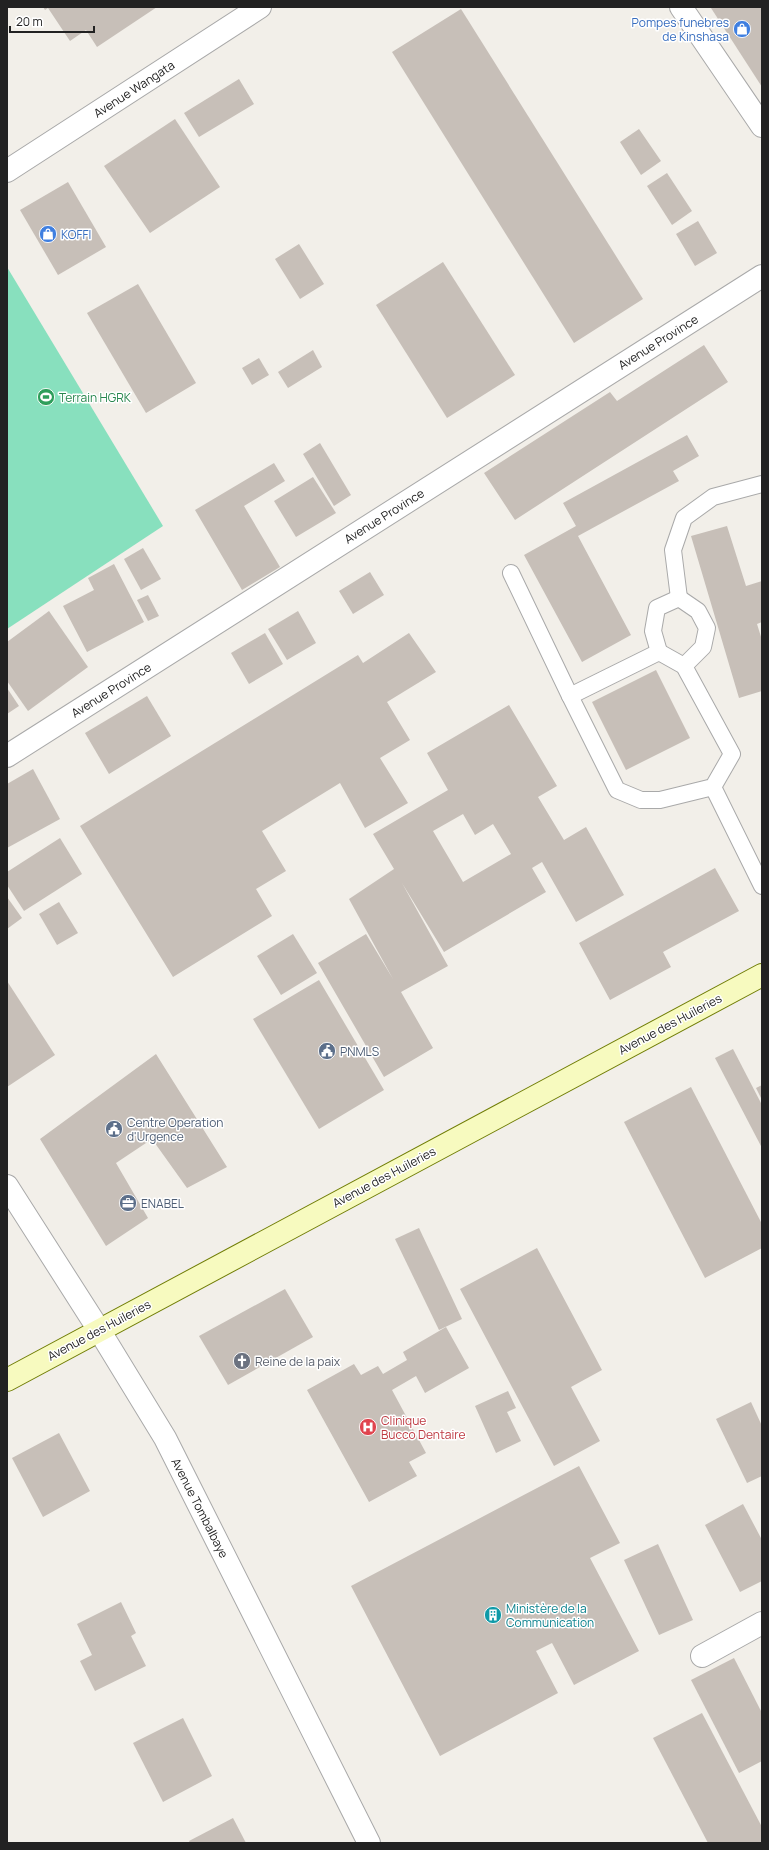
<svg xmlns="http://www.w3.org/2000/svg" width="769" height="1850" viewBox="0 0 769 1850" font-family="Manrope,sans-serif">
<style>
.pitch{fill:#88e0be}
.building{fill:#c7bfb8;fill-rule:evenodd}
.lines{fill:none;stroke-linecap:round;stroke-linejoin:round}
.service-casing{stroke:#a9a9a9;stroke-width:18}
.minor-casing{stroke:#a9a9a9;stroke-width:24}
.tertiary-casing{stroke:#a9a9a9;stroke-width:24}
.secondary-casing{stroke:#707d05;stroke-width:24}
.service{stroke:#fff;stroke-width:16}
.minor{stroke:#fff;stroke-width:22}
.tertiary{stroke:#fff;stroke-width:22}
.secondary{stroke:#f7fabf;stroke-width:22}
.labels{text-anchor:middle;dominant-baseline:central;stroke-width:3;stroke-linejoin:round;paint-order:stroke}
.shop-label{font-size:12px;fill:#366cbe;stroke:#fff;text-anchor:end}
.street-label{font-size:12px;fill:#222;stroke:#fff}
.leisure-label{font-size:12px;fill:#27864d;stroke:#fff;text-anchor:start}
.service-label{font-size:12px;fill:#4e5e75;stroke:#fff;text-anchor:start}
.worship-label{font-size:12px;fill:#5b616d;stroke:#fff;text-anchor:start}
.health-label{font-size:12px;fill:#be3a42;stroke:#fff;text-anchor:start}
.culture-label{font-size:12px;fill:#0d838f;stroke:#fff;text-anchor:start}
</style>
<rect width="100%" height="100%" fill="#f2efe9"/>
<polygon class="pitch" points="7,267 163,526 7,629"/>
<g class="building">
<polygon points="43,7 157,7 97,47 86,30 70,41 48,8 45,10"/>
<polygon points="712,7 762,7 762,87 711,8"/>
<polygon points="461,9 643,299 574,343 392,52"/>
<polygon points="239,79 254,104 199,137 184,113"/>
<polygon points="175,119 220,187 150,233 104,166"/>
<polygon points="639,129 661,161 641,175 620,142"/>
<polygon points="667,173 692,211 672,225 647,186"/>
<polygon points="68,182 106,247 58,275 20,210"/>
<polygon points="698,221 717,253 695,266 676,234"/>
<polygon points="299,244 324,284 300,299 275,259"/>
<polygon points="443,262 515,375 447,418 376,305"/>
<polygon points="138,284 196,383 146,413 87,313"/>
<polygon points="704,345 728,382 515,520 484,473 610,392 617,401"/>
<polygon points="313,350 322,367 288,388 278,372"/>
<polygon points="259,358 269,375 252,385 242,368"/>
<polygon points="687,435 699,456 673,471 679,481 578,536 631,635 582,662 524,555 576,526 563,503"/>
<polygon points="320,443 351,495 334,506 303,454"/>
<polygon points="274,463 285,481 244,506 280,567 242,590 195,510"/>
<polygon points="313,477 336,513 296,537 274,501"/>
<polygon points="727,526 746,586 762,581 762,622 757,624 762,640 762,691 739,698 691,536"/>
<polygon points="143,548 161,579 141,590 124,559"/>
<polygon points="114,564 144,622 87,652 63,606 94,590 88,578"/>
<polygon points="370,572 384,595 353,614 339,591"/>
<polygon points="148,595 159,616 148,621 137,600"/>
<polygon points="49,611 88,667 28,711 7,681 7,642"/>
<polygon points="298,611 316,643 287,660 268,629"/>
<polygon points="265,633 283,664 249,684 231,653"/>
<polygon points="409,633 436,672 387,702 410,740 380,758 408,803 365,828 340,783 262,831 286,871 256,889 272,916 173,977 80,826 358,655 363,663"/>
<polygon points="656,670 690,738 626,770 592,702"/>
<polygon points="7,688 19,706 7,714"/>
<polygon points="147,696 171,736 109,774 85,733"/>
<path d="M509 705 557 786 538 797 564 840 586 827 624 895 576 922 542 862 532 868 546 892 444 952 402 883 448 966 401 992 433 1048 384 1077 318 963 366 934 393 979 349 899 394 869 373 834 448 790 427 753ZM463 814 475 835 493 824 511 854 463 882 433 831Z"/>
<polygon points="33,769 60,819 7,848 7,784"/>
<polygon points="60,838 82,874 24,911 7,885 7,872"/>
<polygon points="715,868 739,911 663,952 671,967 610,1000 579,943"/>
<polygon points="7,897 22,918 7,929"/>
<polygon points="59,902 78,933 57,945 39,914"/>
<polygon points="293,934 317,973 281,995 257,956"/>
<polygon points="319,980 384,1090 319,1129 253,1019"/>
<polygon points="7,981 55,1055 7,1087"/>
<polygon points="733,1049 762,1105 762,1148 715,1058"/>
<polygon points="156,1054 227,1167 187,1188 152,1139 116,1163 148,1218 106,1246 40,1139"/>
<polygon points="762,1085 762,1100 756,1088"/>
<polygon points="691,1087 762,1224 762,1248 705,1278 624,1122"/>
<polygon points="419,1228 462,1319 439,1330 395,1239"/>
<polygon points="537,1248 602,1370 571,1387 600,1441 554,1466 460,1289"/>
<polygon points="285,1289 313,1337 228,1385 199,1336"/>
<polygon points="446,1327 469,1368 425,1393 416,1376 392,1390 426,1453 409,1462 417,1476 369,1502 307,1390 354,1364 361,1375 378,1366 383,1374 407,1360 403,1352"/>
<polygon points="508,1391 516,1408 507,1412 521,1441 496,1453 475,1406"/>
<polygon points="751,1402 762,1426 762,1476 747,1483 716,1419"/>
<polygon points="59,1433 90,1491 43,1517 12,1458"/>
<polygon points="579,1466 620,1543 590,1558 639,1651 574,1685 552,1643 536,1651 558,1693 440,1756 351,1586"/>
<polygon points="743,1504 762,1540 762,1581 740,1592 705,1525"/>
<polygon points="658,1544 693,1620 659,1635 624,1560"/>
<polygon points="121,1602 136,1633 131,1636 146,1666 95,1691 80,1661 92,1655 77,1624"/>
<polygon points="734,1658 762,1713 762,1761 739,1773 691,1680"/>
<polygon points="702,1713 762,1827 762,1843 708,1843 653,1738"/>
<polygon points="183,1718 212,1776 163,1802 133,1743"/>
<polygon points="233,1818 246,1843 190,1843 189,1841"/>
</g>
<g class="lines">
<defs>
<g id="service">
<polyline points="511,573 570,696"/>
<polyline points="679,598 673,550 684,518 713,497 762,484"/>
<polygon points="659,652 684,666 732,754 713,787 660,800 641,800 617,790 570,696"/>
<polyline points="659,652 653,631 657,608 679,598 698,611 707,628 703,647 684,666"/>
<polyline points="713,787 762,886"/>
</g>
<g id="minor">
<polyline points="681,7 762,126"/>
<polyline points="7,756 762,276"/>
<polyline points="7,1186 99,1330 165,1438 369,1843"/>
<polyline points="702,1656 762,1623"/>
</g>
<polyline id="tertiary" points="7,171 260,7"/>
<polyline id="secondary" points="7,1380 762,975"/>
</defs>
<use href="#service" class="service-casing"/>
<use href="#minor" class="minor-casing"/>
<use href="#tertiary" class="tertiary-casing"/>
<use href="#secondary" class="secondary-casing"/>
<use href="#service" class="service"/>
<use href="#minor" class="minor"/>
<use href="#tertiary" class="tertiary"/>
<use href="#secondary" class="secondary"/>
</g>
<defs>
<symbol id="shop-disc" viewBox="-11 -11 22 22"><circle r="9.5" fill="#3f7fe0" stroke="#fff"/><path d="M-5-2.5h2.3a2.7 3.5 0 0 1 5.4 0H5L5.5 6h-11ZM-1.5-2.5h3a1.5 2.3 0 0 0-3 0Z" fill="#fff"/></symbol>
<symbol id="stadium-disc" viewBox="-11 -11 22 22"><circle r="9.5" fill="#2e9e5b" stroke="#fff"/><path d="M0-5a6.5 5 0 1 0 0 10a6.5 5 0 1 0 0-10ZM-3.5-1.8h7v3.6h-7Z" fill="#fff"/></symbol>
<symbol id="civic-disc" viewBox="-11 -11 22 22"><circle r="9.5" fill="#5c6f8a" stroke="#fff"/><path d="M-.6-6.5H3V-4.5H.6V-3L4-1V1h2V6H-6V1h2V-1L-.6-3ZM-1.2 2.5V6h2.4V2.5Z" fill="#fff"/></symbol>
<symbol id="office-disc" viewBox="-11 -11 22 22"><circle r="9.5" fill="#5c6f8a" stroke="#fff"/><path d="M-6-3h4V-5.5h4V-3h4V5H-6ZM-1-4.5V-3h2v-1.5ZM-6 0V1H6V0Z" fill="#fff"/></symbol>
<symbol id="church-disc" viewBox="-11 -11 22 22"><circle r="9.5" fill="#6b7280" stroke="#fff"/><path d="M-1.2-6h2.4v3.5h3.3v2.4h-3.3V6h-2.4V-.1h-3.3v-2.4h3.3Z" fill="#fff"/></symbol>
<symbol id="hospital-disc" viewBox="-11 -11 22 22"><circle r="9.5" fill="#e0444e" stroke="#fff"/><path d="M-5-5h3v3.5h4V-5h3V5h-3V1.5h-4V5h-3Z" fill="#fff"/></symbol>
<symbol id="building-disc" viewBox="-11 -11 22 22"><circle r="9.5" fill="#0f9aa8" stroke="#fff"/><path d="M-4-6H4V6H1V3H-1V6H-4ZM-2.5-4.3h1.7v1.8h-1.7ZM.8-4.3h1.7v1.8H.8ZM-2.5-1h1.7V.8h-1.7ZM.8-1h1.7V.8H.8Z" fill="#fff"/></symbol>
</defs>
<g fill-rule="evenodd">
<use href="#shop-disc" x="732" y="19" width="20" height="20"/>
<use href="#shop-disc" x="38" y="224" width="20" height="20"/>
<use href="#stadium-disc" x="36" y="387" width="20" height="20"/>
<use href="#civic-disc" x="317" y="1041" width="20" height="20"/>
<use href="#civic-disc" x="104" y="1119" width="20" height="20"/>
<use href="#office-disc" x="118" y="1193" width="20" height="20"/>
<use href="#church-disc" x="232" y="1351" width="20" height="20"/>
<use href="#hospital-disc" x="358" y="1417" width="20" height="20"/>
<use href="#building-disc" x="483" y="1605" width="20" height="20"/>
</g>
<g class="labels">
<g class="shop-label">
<text x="729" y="22">Pompes funebres<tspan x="729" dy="14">de Kinshasa</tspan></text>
<text x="61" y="234" text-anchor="start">KOFFI</text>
</g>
<g class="street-label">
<text transform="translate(134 89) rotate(-33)">Avenue Wangata</text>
<text transform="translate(658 342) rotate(-32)">Avenue Province</text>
<text transform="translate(384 516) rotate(-32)">Avenue Province</text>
<text transform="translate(111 690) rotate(-32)">Avenue Province</text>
<text transform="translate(670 1024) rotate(-28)">Avenue des Huileries</text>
<text transform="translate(384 1177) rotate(-28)">Avenue des Huileries</text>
<text transform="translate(99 1330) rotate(-28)">Avenue des Huileries</text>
<text transform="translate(200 1508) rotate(63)">Avenue Tombalbaye</text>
</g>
<g class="leisure-label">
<text x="59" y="397">Terrain HGRK</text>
</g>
<g class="service-label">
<text x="340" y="1051">PNMLS</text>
<text x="127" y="1122">Centre Operation<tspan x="127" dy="14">d'Urgence</tspan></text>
<text x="141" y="1203">ENABEL</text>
</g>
<g class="worship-label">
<text x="255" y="1361">Reine de la paix</text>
</g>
<g class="health-label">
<text x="381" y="1420">Clinique<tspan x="381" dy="14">Bucco Dentaire</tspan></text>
</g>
<g class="culture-label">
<text x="506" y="1608">Ministère de la<tspan x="506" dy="14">Communication</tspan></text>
</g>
</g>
<rect width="769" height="1850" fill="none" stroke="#222222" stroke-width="16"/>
<path d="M10 26v6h84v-6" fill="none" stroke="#222222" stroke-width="2"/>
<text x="16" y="26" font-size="12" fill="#222222" stroke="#ffffff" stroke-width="3" paint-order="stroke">20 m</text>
</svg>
